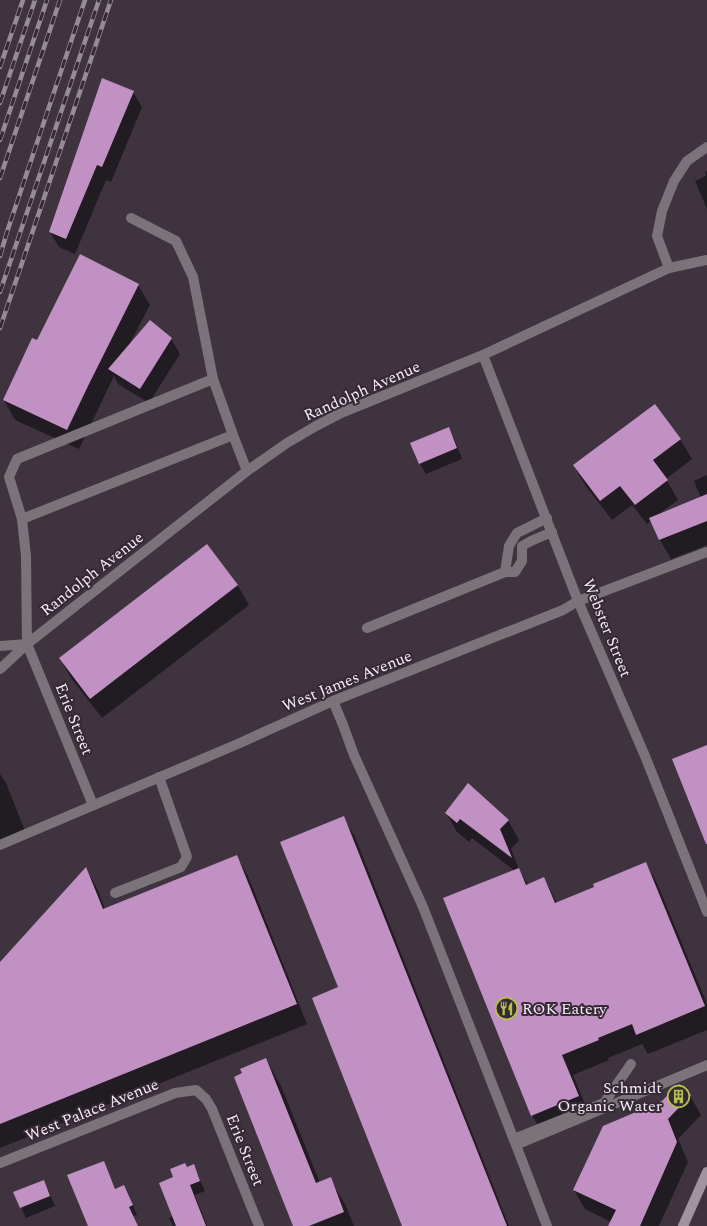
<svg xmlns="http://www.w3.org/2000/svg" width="707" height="1226" viewBox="0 0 707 1226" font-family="Spectral,serif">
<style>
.shadow{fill:#0007}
.building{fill:#c291c4}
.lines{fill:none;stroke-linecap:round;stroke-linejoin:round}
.service{stroke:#7a737a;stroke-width:10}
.pedestrian{stroke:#7a737a;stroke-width:10}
.minor{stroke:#7a737a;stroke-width:10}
.tertiary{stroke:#7a737a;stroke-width:10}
.secondary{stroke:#9f949f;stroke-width:10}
.rail-casing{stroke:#968c97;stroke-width:4.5}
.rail{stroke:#352935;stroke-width:3;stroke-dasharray:9;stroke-linecap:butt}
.labels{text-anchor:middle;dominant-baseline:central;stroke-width:4;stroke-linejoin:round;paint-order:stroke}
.street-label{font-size:16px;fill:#f5ecf5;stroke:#352935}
.poi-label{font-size:16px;fill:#f5ecf5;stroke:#352935;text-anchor:start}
</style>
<rect width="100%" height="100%" fill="#3f3340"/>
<g class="shadow">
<polygon points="133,92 142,107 111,182 106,180 75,254 59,247 50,232"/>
<polygon points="707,171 707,209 695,181 706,176 705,172"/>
<polygon points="138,285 150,305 130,343 171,339 180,354 149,403 118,384 114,376 79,449 15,420 4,400 37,341"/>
<polygon points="448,428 454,438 462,459 426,474 420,464"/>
<polygon points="680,439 692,459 666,479 678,500 660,513 701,498 694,481 707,475 707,545 671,559 660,540 652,520 647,524 632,505 612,520 585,485 574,466"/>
<polygon points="206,545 238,586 249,605 102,718 71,678 60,658"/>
<polygon points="0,774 6,783 25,831 0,841"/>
<polygon points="446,813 508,820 519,840 511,849 519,869 528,885 544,878 557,903 595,888 646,863 657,883 707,1004 707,1030 648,1054 642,1044 608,1058 609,1060 573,1075 590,1116 543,1135 532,1115 515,871 472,838 469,842 457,832"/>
<polygon points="343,817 355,837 509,1226 403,1226"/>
<polygon points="236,856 248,876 307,1024 0,1148 0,963 86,869 97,888 105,909"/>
<polygon points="266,1059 281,1086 320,1183 330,1179 346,1206 354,1226 294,1226"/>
<polygon points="690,1096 701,1115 678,1139 688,1162 659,1226 609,1226 611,1222 585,1209 574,1190"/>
<polygon points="103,1162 116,1190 124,1186 129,1195 137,1215 133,1216 138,1226 88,1226"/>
<polygon points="193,1165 205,1191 195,1195 207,1226 173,1226 169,1218 173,1216 174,1178 187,1168"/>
<polygon points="44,1181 55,1206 26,1218 21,1207"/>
</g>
<g class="building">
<polygon points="102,78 134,91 102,167 97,165 66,239 49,232"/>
<polygon points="80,254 139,284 88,386 67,430 3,400 32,338 37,340"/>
<polygon points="150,320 172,338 140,389 108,369"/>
<polygon points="655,404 681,439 653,460 668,480 635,505 620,486 600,501 573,465"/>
<polygon points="449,427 457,448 419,464 410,443"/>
<polygon points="707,494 707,521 659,540 649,518"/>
<polygon points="207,544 238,585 90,699 59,658"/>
<polygon points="707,745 707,844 706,844 672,759"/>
<polygon points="468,783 509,820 500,829 512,858 460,819 457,823 445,813"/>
<polygon points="344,816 507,1226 402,1226 312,998 338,987 280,842"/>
<polygon points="237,855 297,1004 0,1124 0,962 86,867 103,909"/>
<polygon points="646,862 705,1006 636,1035 632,1024 598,1038 599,1040 562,1055 579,1096 531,1116 443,898 519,868 526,885 544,877 555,903 594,887 593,884"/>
<polygon points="266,1058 316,1183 331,1177 344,1212 309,1226 293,1226 234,1077 242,1073 240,1069"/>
<polygon points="679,1084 691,1095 668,1119 677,1142 640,1226 608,1226 616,1210 573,1190 603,1126 662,1101"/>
<polygon points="104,1161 115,1189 124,1185 133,1205 129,1207 138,1226 88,1226 67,1175"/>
<polygon points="185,1163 187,1167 194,1164 200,1181 190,1185 206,1226 176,1226 159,1183 173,1177 170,1169"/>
<polygon points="44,1180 50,1196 20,1208 13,1192"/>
</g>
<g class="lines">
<g class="service">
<polyline points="131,218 176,241 193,277 213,379 233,435"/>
<polyline points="669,268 657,236 662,211 674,181 687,161 707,147"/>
<polyline points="22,519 233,435 247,471"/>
<polyline points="505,572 509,546 517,533 547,518"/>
<polyline points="367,628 505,572 515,572 522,561 522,546 531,541 552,532"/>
<polyline points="27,644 26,556 22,519 9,477 17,459 213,379"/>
<polyline points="333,701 343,725 354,755 423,907 516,1145 547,1226"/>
<polyline points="115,893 181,867 187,857 159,777"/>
<polyline points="514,1139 604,1103 631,1064"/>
</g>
<polyline class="pedestrian" points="516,1145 707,1065"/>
<g class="minor">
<polyline points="483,355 578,601 645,756 707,912"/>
<polyline points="27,644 93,805"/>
<polyline points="0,845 233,746 333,701 563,610 578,601 707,552"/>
<polyline points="0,1163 175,1093 196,1090 206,1099 212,1109 259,1226"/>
</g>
<g class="tertiary">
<polyline points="0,646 27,644"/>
<polyline points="0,669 27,644 247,471 287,443 316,426 341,413 483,355 669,268 707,260"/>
</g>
<polyline class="secondary" points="683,1226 707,1172"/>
<defs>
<g id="rail">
<polyline points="0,67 23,0"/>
<polyline points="0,103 35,0"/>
<polyline points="0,140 47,0"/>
<polyline points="0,178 60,0"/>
<polyline points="0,256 7,232 85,0"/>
<polyline points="0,292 99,0"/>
<polyline points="0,328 111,0"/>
</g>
</defs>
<use href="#rail" class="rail-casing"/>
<use href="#rail" class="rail"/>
</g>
<defs>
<symbol id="restaurant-ring" viewBox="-11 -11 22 22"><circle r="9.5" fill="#352935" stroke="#b5c24a" stroke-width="1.5"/><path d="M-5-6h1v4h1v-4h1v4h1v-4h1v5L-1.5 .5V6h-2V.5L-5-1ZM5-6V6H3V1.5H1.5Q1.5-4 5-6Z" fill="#b5c24a"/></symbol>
<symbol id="building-ring" viewBox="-11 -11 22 22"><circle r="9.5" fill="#352935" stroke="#b5c24a" stroke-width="1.5"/><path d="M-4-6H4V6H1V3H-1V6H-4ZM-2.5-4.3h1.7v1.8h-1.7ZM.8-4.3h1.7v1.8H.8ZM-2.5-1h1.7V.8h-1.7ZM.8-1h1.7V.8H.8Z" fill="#b5c24a"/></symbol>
</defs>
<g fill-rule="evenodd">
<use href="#restaurant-ring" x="494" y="996" width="25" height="25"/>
<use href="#building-ring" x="666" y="1084" width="25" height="25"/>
</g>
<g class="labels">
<g class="street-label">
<text transform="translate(362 391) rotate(-24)">Randolph Avenue</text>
<text transform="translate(92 574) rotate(-38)">Randolph Avenue</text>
<text transform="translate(607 628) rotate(68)">Webster Street</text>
<text transform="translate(347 681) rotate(-22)">West James Avenue</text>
<text transform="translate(74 719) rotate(68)">Erie Street</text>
<text transform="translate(92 1110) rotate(-22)">West Palace Avenue</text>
<text transform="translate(245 1150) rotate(68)">Erie Street</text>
</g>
<g class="poi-label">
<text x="522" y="1009">ROK Eatery</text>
<text x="662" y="1088" text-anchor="end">Schmidt<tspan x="662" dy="18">Organic Water</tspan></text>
</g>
</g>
</svg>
